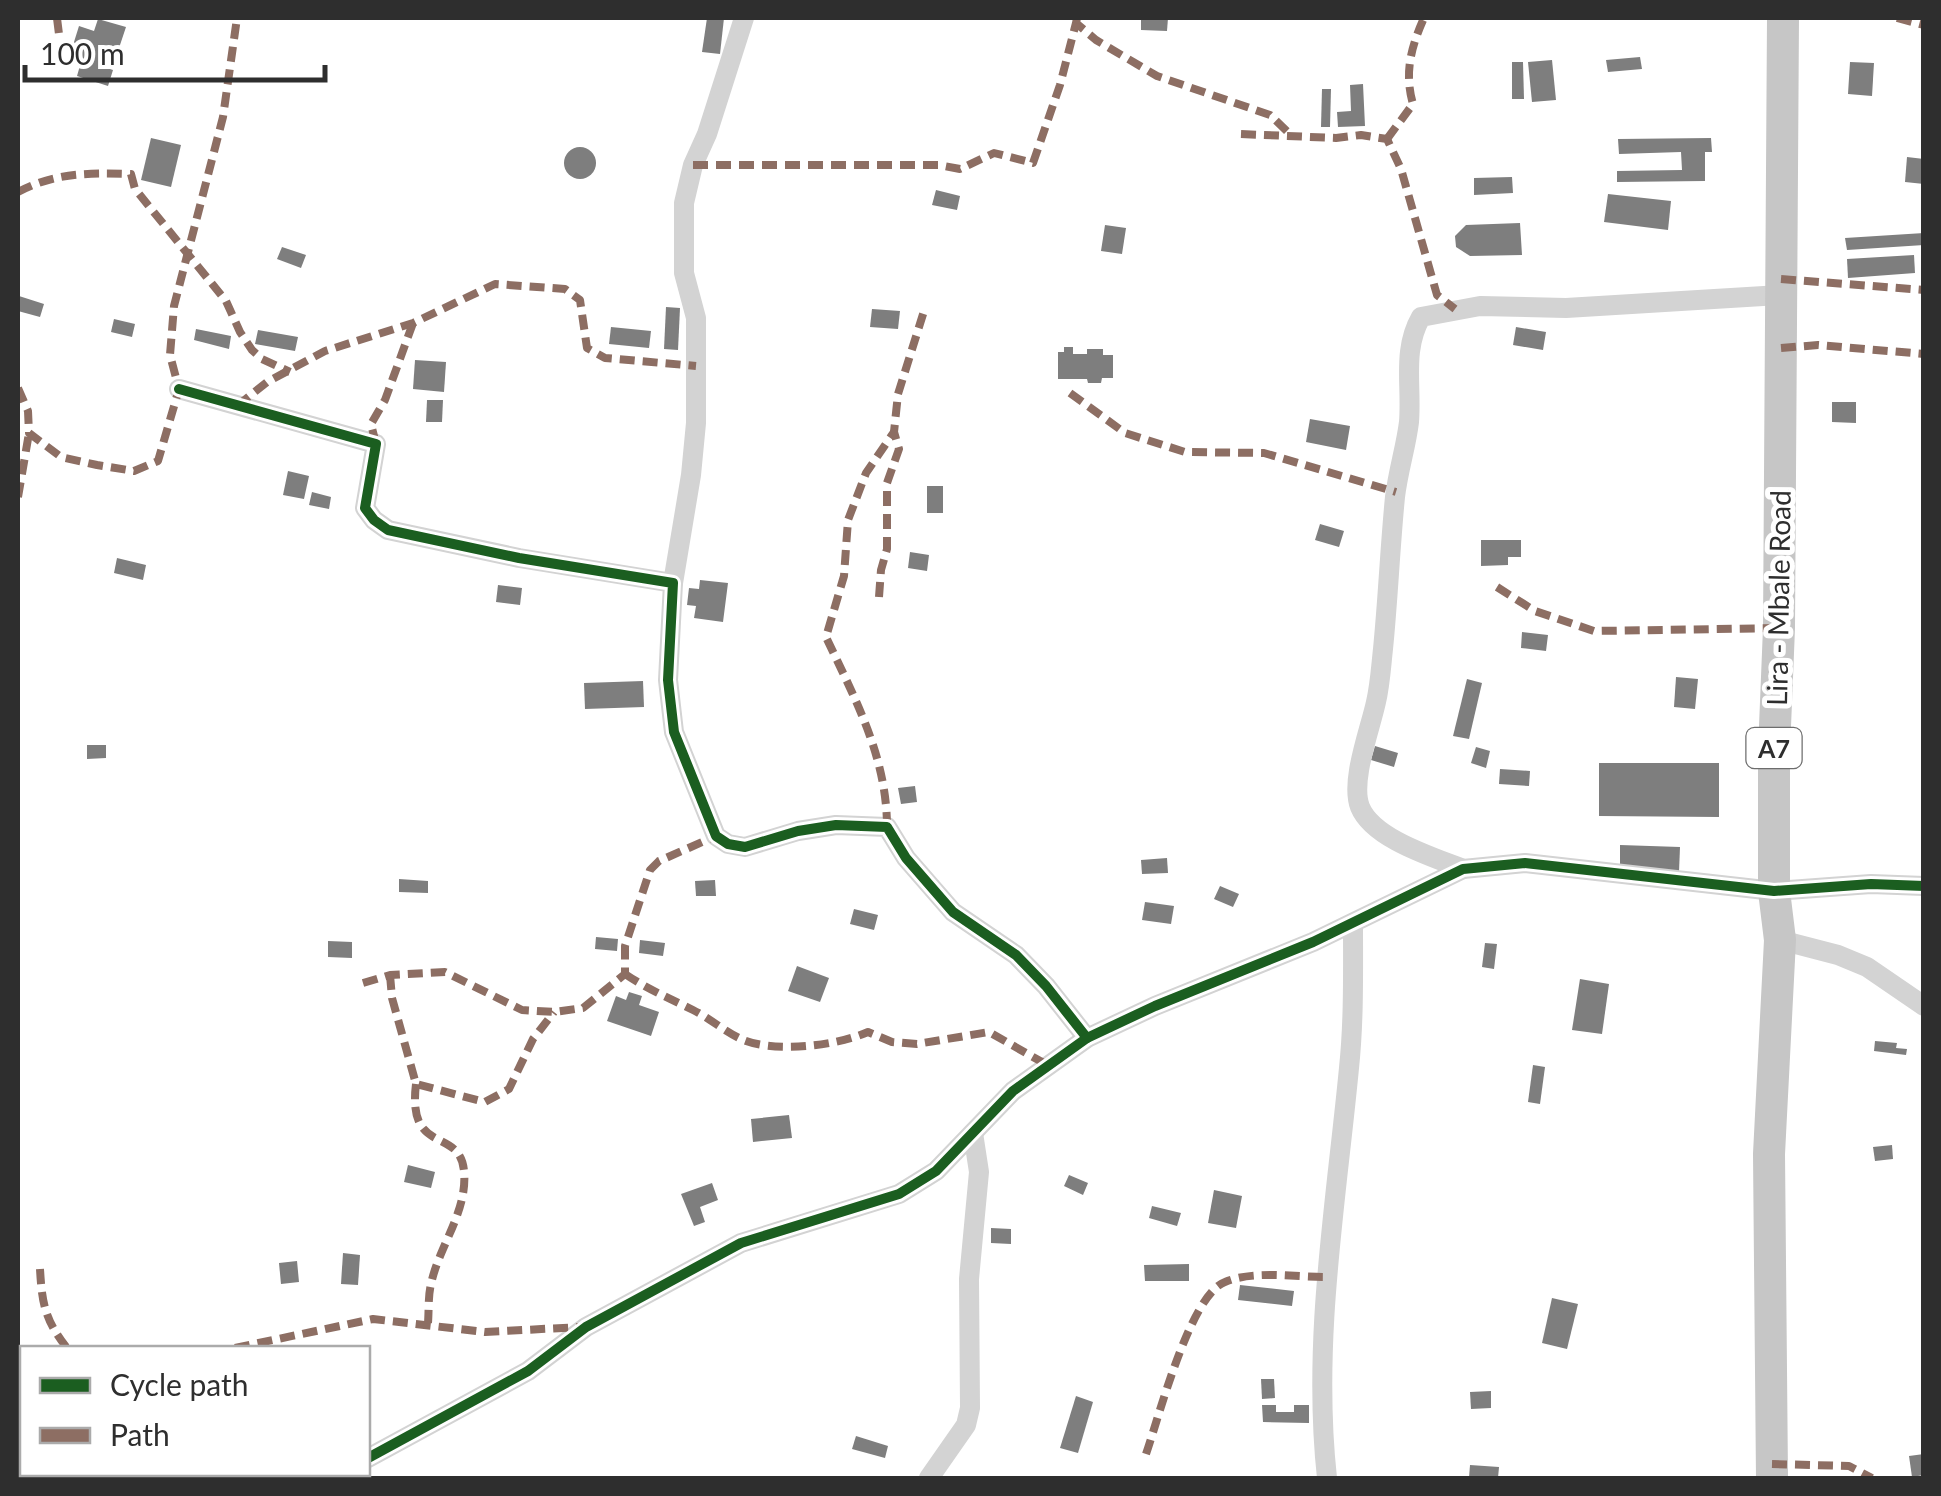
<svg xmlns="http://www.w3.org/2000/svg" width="1941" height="1496" viewBox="0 0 1941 1496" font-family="Lato,sans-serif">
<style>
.building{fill:#7e7e7e}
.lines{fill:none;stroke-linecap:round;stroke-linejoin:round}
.street{stroke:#d3d3d3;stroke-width:20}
.primary{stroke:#c6c6c6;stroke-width:32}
.quiet{stroke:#8d6e63;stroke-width:8;stroke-dasharray:15 8;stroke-linecap:butt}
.cycleway-casing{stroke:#fff;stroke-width:16}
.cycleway{stroke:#1b5e20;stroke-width:10}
.labels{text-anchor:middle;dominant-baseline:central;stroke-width:10;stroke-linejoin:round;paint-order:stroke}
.shield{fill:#fff;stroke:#6d6d6d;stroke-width:2.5}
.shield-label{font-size:25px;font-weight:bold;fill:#2e2e2e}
.street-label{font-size:28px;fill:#2e2e2e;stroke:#fff}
</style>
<rect width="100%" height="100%" fill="#fff"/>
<g class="building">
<polygon points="707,18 724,18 720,54 702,52"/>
<polygon points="1141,18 1168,18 1167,31 1141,30"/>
<polygon points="98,19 126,27 118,51 112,50 107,68 113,70 108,86 77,76 81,62 69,58 79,26 94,31"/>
<polygon points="1640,57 1642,69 1608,72 1606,60"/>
<polygon points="1552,60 1556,100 1532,102 1528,62"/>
<polygon points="1512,62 1523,62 1524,99 1512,99"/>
<polygon points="1850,62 1874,63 1872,96 1848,94"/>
<polygon points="1363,84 1365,126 1338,127 1337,112 1351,111 1350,85"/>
<polygon points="1322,89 1331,89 1330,127 1321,127"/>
<polygon points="151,138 181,145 171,187 141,180"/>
<polygon points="1711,138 1712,152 1705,152 1705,181 1617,182 1617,171 1682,170 1681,152 1619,154 1618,139"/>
<circle cx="580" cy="163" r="16"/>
<polygon points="1907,157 1924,159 1924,184 1905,182"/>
<polygon points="1512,177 1513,193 1474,195 1474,178"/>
<polygon points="936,190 960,196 957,210 932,205"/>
<polygon points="1608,194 1671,201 1668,230 1604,222"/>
<polygon points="1520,223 1522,255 1470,256 1456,247 1455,236 1466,225"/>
<polygon points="1105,225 1126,228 1122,254 1101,251"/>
<polygon points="1924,233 1924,245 1847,250 1845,238"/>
<polygon points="282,247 306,255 301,268 277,259"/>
<polygon points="1914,255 1915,273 1848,278 1847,259"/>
<polygon points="19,296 44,304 40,317 18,311"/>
<polygon points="666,307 680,308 678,350 664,349"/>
<polygon points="872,309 900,311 898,329 870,327"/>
<polygon points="114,319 135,324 132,337 111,332"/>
<polygon points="611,327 651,331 649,348 609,344"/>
<polygon points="1516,327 1546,332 1543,350 1513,345"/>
<polygon points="196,329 231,336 229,349 194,340"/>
<polygon points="258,330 298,337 295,351 255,344"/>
<polygon points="1064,347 1073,347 1073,354 1087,354 1087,349 1103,349 1103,355 1113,355 1113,378 1102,378 1101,383 1088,383 1087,379 1058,379 1058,352 1064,352"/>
<polygon points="415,360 446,362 444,392 413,389"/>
<polygon points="427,400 443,400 442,422 426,422"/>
<polygon points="1832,402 1856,402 1856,423 1832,422"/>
<polygon points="1310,419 1350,426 1346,450 1306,442"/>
<polygon points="288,471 309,476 304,499 283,495"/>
<rect x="927" y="486" width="16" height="27"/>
<polygon points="312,492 331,497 329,509 309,505"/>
<polygon points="1320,524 1344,531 1339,547 1315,540"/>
<polygon points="1481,540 1521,540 1521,557 1508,557 1508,565 1481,566"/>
<polygon points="910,552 929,555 927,571 908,568"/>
<polygon points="117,558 146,565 143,580 114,573"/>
<polygon points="700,580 728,583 723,622 694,618 696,606 687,605 689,588 699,589"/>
<polygon points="498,585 522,588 520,605 496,602"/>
<polygon points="1522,632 1548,635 1546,651 1521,648"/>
<polygon points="1676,677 1698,679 1695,709 1674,707"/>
<polygon points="1467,679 1482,683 1469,739 1453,736"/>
<polygon points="643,681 644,707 585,709 584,683"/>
<polygon points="87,745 106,745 106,758 87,759"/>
<polygon points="1375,746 1398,753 1394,767 1371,760"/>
<polygon points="1476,747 1490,751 1486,768 1471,763"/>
<polygon points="1599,763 1719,763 1719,817 1599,816"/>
<polygon points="1500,769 1530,771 1529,786 1499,784"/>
<polygon points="915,786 917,802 901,804 898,788"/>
<polygon points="1620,845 1680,847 1679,872 1620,870"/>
<polygon points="1167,858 1168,873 1142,874 1141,860"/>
<polygon points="399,879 428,881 428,893 399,892"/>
<polygon points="715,880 716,896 696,896 695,881"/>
<polygon points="1220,886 1239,894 1233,907 1214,899"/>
<polygon points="1145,902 1174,906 1171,924 1142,920"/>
<polygon points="854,909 878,915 874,930 850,924"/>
<polygon points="596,937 618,939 617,951 595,949"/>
<polygon points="640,940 665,943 663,956 639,953"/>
<polygon points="328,941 352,942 352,958 328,957"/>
<polygon points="1485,943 1497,944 1494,969 1482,967"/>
<polygon points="797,966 829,978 820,1002 788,991"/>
<polygon points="1580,979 1609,984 1602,1034 1572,1030"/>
<polygon points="629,992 642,996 639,1005 659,1012 651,1036 607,1021 616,996 626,1000"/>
<polygon points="1875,1041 1897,1043 1896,1048 1907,1049 1906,1055 1874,1051"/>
<polygon points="1533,1065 1545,1067 1540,1104 1528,1102"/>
<polygon points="789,1115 792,1138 753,1142 751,1119"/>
<polygon points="1892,1145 1893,1159 1875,1161 1873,1147"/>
<polygon points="408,1165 435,1172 431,1188 404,1182"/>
<polygon points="1069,1175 1088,1183 1083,1195 1064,1186"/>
<polygon points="712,1183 718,1200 700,1207 705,1222 694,1226 681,1194"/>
<polygon points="1214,1190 1242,1196 1236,1228 1208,1223"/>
<polygon points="1152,1206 1181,1213 1177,1226 1149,1218"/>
<polygon points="991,1228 1011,1229 1011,1244 991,1243"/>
<polygon points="343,1253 360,1255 358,1285 341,1284"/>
<polygon points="297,1261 299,1282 281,1284 279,1263"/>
<polygon points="1189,1264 1189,1281 1145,1281 1144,1265"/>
<polygon points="1240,1285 1294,1291 1292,1306 1238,1300"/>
<polygon points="1552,1298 1578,1304 1567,1349 1542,1343"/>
<polygon points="1261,1379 1274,1379 1275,1398 1262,1399"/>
<polygon points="1491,1391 1491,1408 1471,1409 1470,1392"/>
<polygon points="1076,1396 1093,1402 1078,1453 1060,1448"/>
<polygon points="1262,1405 1276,1405 1276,1412 1294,1412 1294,1405 1309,1405 1309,1423 1263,1422"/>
<polygon points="856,1436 888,1446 885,1458 852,1449"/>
<polygon points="1924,1454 1924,1475 1912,1477 1909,1456"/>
<polygon points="1470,1465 1499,1467 1498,1478 1469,1478"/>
</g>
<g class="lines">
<g class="street">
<polyline points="179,389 376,444 365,508 374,520 388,530 519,558 673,583 668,680 674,732 716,836 728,844 745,847 798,831 836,825 887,827 906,858 953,912 1016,955 1046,986 1087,1038"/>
<polyline points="673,583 691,475 696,423 696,318 684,273 684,203 693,165 707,134 744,18"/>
<path d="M1463 869C1433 857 1373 839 1360 807 1350 781 1370 730 1376 702 1380 685 1381 667 1383 649 1388 599 1390 548 1395 497 1398 471 1406 447 1409 422 1412 385 1402 350 1421 317L1480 306 1566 308 1781 295"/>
<polyline points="1780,940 1838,955 1867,967 1924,1006"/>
<polyline points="368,1458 528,1371 586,1327 741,1243 899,1194 936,1171 1013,1091 1087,1038 1155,1006 1313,942 1463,869 1525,863 1774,891 1871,884 1924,886"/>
<polyline points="331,1478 340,1474"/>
<polyline points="929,1478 966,1425 970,1408 969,1279 979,1172 973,1133"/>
<path d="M1327 1478C1312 1341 1336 1204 1349 1068 1354 1020 1353 972 1353 923"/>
</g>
<polyline class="primary" points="1772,1478 1769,1154 1780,940 1774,891 1774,751 1779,628 1783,18"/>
<g class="quiet">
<polyline points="57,18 59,34"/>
<polyline points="1077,18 1076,23 1096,40 1157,76 1270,115 1293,137"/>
<polyline points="1897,18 1924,25"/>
<polyline points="1241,134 1336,138 1361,135 1387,139 1401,169 1437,295 1455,309"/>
<path d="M1387 139 1413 104C1404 73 1411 47 1424 18"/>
<polyline points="693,165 939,165 960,169 994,153 1033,163 1060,85 1076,23"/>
<path d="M18 192C56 172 89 173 131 174L135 189 226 301 240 332 252 350 262 359 290 372"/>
<polyline points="1781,279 1924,290"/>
<polyline points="1781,348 1818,345 1924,354"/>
<polyline points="18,388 28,411 29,433 61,457 97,465 134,471 158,461 179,389 170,355 174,306 223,117 237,18"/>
<polyline points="1070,393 1125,433 1185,452 1264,453 1396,492"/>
<polyline points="237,406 267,382 325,351 413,323 495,284 565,289 580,300 587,348 605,358 696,366"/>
<polyline points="376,444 371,424 385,400 413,323"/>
<polyline points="18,497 29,433"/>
<polyline points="1497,587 1535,611 1594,631 1779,628"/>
<polyline points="879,597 881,570 887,549 887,483 899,449 894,432 898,394 924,311"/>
<path d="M887 827C887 757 855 699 826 637L844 576 848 520 866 473 894 432"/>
<path d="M625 974C647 989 669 998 693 1010 709 1018 723 1030 739 1038 771 1054 836 1046 868 1032L892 1042 917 1044 989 1032 1049 1066"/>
<polyline points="390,975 392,998 416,1084 485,1102 509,1089 533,1039 554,1012"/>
<polyline points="363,983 390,975 445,972 522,1010 554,1012 583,1008 625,974 625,946 650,870 659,861 716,836"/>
<path d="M416 1084C407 1157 460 1126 464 1171 468 1211 439 1246 431 1284 428 1296 429 1310 428 1323"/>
<path d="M40 1269C42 1304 45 1320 67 1348"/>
<polyline points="235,1348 373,1319 485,1332 581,1327"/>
<path d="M1146 1454C1159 1417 1190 1295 1225 1282 1254 1270 1294 1277 1325 1277"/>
<polyline points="1772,1464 1849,1466 1872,1478"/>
<polyline points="57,1478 64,1474"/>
</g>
<defs>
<g id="cycleway">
<polyline points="179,389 376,444 365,508 374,520 388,530 519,558 673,583 668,680 674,732 716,836 728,844 745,847 798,831 836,825 887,827 906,858 953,912 1016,955 1046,986 1087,1038"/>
<polyline points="368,1458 528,1371 586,1327 741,1243 899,1194 936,1171 1013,1091 1087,1038 1155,1006 1313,942 1463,869 1525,863 1774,891 1871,884 1924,886"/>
</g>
</defs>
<use href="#cycleway" class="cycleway-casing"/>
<use href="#cycleway" class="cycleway"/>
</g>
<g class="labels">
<rect class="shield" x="1746.5" y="728" width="55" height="40" rx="8"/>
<g class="shield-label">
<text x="1774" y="748">A7</text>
</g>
<g class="street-label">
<text transform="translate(1778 598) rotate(-89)">Lira - Mbale Road</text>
</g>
</g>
<rect width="1941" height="1496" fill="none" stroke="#2e2e2e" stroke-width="40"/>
<rect x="20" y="1346" width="350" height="130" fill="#ffffff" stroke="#ababab" stroke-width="2.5"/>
<rect x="40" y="1378" width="50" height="15" fill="#1b5e20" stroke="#ababab" stroke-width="2.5"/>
<text x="110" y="1396" font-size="30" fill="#2e2e2e">Cycle path</text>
<rect x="40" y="1428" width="50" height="15" fill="#8d6e63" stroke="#ababab" stroke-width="2.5"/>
<text x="110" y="1446" font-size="30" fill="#2e2e2e">Path</text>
<path d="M25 65v15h300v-15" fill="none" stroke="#2e2e2e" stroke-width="5"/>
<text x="40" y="65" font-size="30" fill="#2e2e2e" stroke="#ffffff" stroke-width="8" paint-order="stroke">100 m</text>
</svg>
